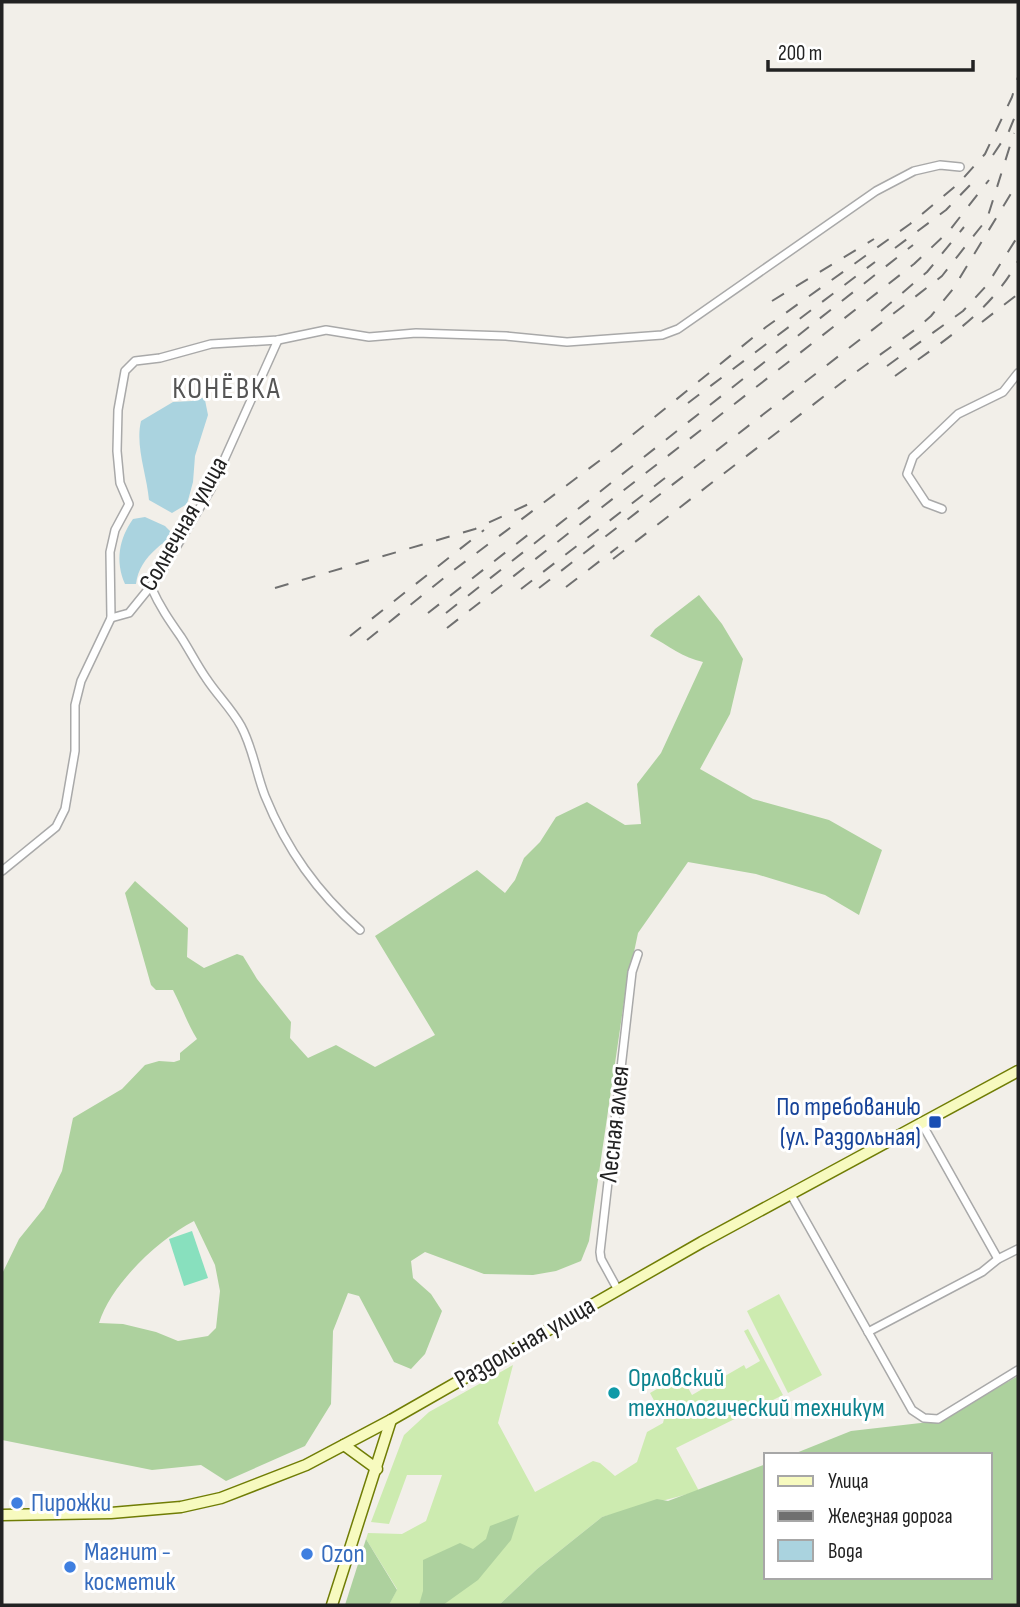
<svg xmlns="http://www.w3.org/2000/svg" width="1020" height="1607" viewBox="0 0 1020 1607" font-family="'Sofia Sans Condensed',sans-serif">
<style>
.grass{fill:#cdebb0}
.forest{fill:#add19e;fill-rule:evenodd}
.pitch{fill:#88e0be}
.water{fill:#aad3df}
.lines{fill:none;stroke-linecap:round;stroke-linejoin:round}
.street-casing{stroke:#a9a9a9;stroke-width:10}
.secondary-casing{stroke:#707d05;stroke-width:13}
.street{stroke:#fff;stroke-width:7}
.secondary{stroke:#f7fabf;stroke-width:10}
.rail{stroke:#707070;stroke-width:2;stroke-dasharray:14 14;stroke-linecap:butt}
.transit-dot{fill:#1a4fb4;stroke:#fff;stroke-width:2.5}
.culture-dot{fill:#0f9aa8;stroke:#fff;stroke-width:2.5}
.shop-dot{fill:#3f7fe0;stroke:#fff;stroke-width:2.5}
.labels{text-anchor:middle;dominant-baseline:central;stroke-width:6;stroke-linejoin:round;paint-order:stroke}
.street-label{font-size:26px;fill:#222;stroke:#fff}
.transit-label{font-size:26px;fill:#164399;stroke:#fff;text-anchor:end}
.culture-label{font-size:26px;fill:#0d838f;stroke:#fff;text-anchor:start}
.shop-label{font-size:26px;fill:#366cbe;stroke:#fff;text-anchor:start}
.quarter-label{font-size:30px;letter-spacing:2px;fill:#555;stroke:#fff}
</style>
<rect width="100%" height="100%" fill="#f2efe9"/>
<g class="grass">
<polygon points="779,1294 822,1375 788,1393 747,1311"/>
<polygon points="748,1329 783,1395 676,1448 699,1491 602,1517 537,1569 499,1605 389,1605 397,1589 366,1539 368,1533 402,1534 426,1521 442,1475 407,1475 389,1524 371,1522 404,1435 429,1412 513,1365 498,1423 535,1492 593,1461 600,1463 615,1476 637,1462 647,1432 663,1423 664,1419 650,1393 681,1375 692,1395 744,1365 746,1369 760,1361 744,1331"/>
</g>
<g class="forest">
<path d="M699 595 722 624 743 659 730 714 700 769 753 799 829 820 882 850 859 915 825 895 756 874 688 862 638 933 625 995 589 1241 581 1261 556 1271 533 1275 484 1274 425 1252 411 1261 413 1278 431 1294 442 1311 425 1354 411 1369 394 1362 359 1296 348 1293 333 1331 331 1404 305 1446 226 1481 201 1465 152 1470 2 1440V1274L19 1239 44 1208 62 1171 73 1118 122 1089 145 1065 159 1061 174 1062 180 1060V1053L197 1039C187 1023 182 1007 173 990H156L151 985 125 893 135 881 188 928 187 957 204 968 237 954 243 956 257 979 291 1022 290 1038 308 1058 336 1045 375 1067 435 1035 375 936 477 870 505 893 515 880 524 858 540 842 556 817 587 802 625 825 641 824 637 784 661 753 703 662C683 658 668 645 650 636L655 629ZM194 1221 215 1265 220 1291 216 1328 208 1336 178 1341 156 1332 123 1324 99 1323C111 1284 159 1239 194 1221Z"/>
<polygon points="1018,1376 1018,1605 499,1605 537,1569 602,1517 657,1499 668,1501 766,1464 766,1577 990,1577 990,1455 791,1455 851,1431 938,1421"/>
<polygon points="519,1515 511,1540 478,1580 443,1605 419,1605 423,1591 423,1560 460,1543 473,1549 486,1539 490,1526"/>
<polygon points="366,1539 397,1590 389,1605 345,1605"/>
</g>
<polygon class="pitch" points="192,1231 208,1278 184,1286 169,1239"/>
<g class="water">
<path d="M198 395 205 400 208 415 195 456 193 482 187 504 172 513 149 500C147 475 135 446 141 421L173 402 192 401Z"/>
<path d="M145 517 165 526 172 533C168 541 162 543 156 549 145 559 138 569 136 584H125C115 561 119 539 133 519Z"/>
</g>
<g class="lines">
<defs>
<g id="street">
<polyline points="942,509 926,503 907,474 913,457 958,414 1003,392 1018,373"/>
<path d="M151 587C160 607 169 620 181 637 190 651 197 665 206 678 217 695 231 708 241 726 253 748 256 773 265 796 287 850 317 892 360 930"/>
<polyline points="111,618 129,613 159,576 211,489 278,340"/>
<polyline points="2,871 56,827 65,809 75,751 75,705 81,681 111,618 110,552 115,530 129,504 120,483 117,451 118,410 125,371 135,361 160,358 211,344 278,340 326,330 369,337 416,333 506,336 567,342 662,335 678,329 876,191 914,171 940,165 960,167"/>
<polyline points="921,1122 998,1259"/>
<polyline points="790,1193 912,1410 924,1418 938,1419 1018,1370"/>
<polyline points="618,1290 601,1259 600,1252 632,972 638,954"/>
<polyline points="868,1332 982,1272 998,1259 1018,1249"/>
</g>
<g id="secondary">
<polyline points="344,1445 377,1469"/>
<polyline points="2,1515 111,1513 181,1507 221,1498 306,1465 391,1420 702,1242 1018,1071"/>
<polyline points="332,1605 391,1420"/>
</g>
</defs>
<use href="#street" class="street-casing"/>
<use href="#secondary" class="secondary-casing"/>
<use href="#street" class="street"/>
<use href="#secondary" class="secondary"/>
<g class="rail">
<polyline points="993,155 1009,131 1018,109"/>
<polyline points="895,248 946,210 972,183"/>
<polyline points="772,301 874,239"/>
<polyline points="881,311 927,272 964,227"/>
<polyline points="982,322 1018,294"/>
<polyline points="887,366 963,311 987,285 1018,236"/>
<path d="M895 376C942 342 990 313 1018 261"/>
<polyline points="688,403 875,262"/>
<polyline points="613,559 849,377 916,329 931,316 953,289 1018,182"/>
<polyline points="566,587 618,547"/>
<polyline points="275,588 475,529 533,502"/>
<polyline points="539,588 942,276 987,219 1014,133"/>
<polyline points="521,589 665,478"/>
<polyline points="428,613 538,527"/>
<polyline points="446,613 913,245"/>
<polyline points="447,628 914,264 949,231 989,180"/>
<polyline points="350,636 484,530"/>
<polyline points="367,640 450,573 615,449 766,327 910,224 958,184 985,154 1012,97 1018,77"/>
</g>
</g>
<rect class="transit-dot" x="928" y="1115" width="14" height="14" rx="3.5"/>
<circle class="culture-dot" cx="614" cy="1393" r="7"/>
<g class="shop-dot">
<circle cx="17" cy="1503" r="7"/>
<circle cx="307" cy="1554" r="7"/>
<circle cx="70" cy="1567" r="7"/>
</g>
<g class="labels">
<g class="street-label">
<text transform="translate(184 524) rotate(-60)">Солнечная улица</text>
<text transform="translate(615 1124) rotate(-84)">Лесная аллея</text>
<text transform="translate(525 1343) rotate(-30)">Раздольная улица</text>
</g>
<g class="transit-label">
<text x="921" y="1107">По требованию<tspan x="921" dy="30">(ул. Раздольная)</tspan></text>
</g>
<g class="culture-label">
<text x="628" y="1378">Орловский<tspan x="628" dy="30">технологический техникум</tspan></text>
</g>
<g class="shop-label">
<text x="31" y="1503">Пирожки</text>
<text x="84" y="1552">Магнит -<tspan x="84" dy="30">косметик</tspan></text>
<text x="321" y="1554">Ozon</text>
</g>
<g class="quarter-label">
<text x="227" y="389">КОНЁВКА</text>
</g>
</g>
<rect width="1020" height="1607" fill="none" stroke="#222222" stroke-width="7"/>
<rect x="764" y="1453" width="228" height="126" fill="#ffffff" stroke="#a7a7a7" stroke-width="2"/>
<rect x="778" y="1476" width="35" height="10" fill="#f7fabf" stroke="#a7a7a7" stroke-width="2"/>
<text x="828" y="1488" font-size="21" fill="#222222">Улица</text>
<rect x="778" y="1511" width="35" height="10" fill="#707070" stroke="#a7a7a7" stroke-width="2"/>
<text x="828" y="1523" font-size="21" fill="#222222">Железная дорога</text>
<rect x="778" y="1540" width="35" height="21" fill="#aad3df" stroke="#a7a7a7" stroke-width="2"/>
<text x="828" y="1558" font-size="21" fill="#222222">Вода</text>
<path d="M768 60v10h205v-10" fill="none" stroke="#222222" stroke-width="3.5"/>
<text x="778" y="60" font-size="21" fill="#222222" stroke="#ffffff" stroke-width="5" paint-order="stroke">200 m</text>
</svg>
